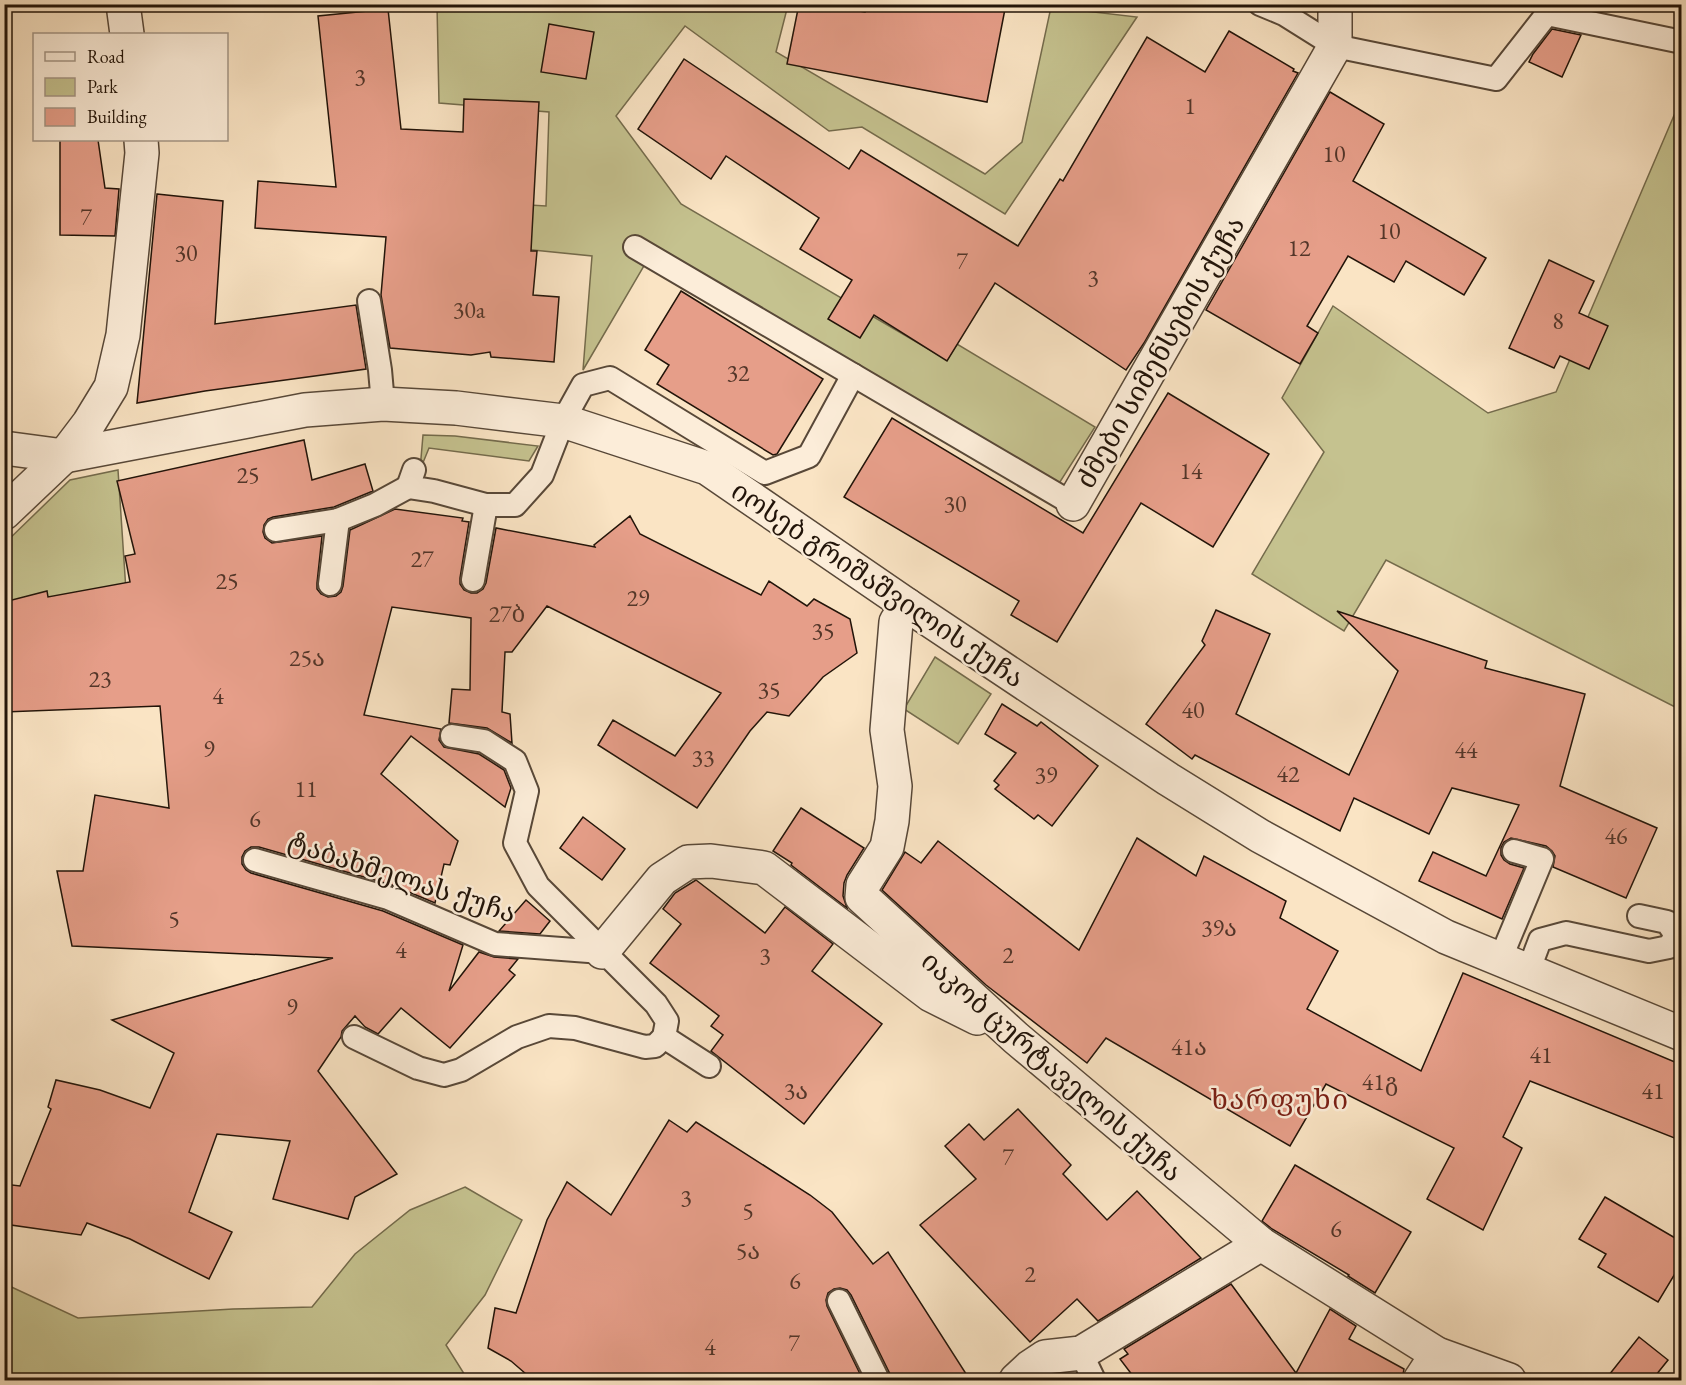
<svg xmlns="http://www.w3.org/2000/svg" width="1686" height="1385" viewBox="0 0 1686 1385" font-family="'EB Garamond','Noto Serif Georgian',serif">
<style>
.green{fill:#c5c28f;stroke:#746b4c;stroke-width:1.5}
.building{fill:#e69e89;stroke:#221409;stroke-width:1.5}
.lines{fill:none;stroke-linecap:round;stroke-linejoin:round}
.lane-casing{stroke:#584838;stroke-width:26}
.street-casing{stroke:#584838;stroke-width:36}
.lane{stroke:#fcedd9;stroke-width:22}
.street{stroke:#fcedd9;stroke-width:33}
.labels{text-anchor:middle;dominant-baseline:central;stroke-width:5;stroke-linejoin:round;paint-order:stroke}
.number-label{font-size:24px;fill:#533629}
.street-label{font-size:27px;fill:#221409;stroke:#fcedd9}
.neighbourhood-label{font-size:28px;letter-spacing:1.5px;fill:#7a1f14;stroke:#fcedd9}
</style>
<rect width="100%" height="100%" fill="#fae4c4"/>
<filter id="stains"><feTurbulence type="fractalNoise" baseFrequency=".00333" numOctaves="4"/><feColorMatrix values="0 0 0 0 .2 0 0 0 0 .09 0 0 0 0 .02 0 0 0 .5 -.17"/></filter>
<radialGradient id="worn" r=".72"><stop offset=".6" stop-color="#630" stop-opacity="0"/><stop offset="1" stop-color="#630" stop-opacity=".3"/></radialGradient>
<g class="green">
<polygon points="437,5 788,5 776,52 985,174 1022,142 1051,7 1137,17 1005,214 862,127 829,131 685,26 616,116 681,204 947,360 957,344 1095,427 1058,485 655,247 583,370 592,256 454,242 457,201 546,206 549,112 439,103"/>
<polygon points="1681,99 1681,710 1386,560 1344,631 1252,574 1324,452 1282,398 1333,306 1488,413 1556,392"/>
<polygon points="423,435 455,436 538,446 529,461 429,448 420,470"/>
<polygon points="118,470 128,621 5,604 5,543 70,480"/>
<polygon points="935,657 991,694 958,744 904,709"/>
<polygon points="465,1187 522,1220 485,1295 446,1345 468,1380 5,1380 5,1284 78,1318 233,1309 312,1307 355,1254 410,1210"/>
</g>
<g class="building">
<polygon points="799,4 825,4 865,12 866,4 982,4 1005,9 987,102 787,64"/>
<polygon points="1568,4 1595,4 1593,10"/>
<polygon points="388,9 401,129 463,132 464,99 539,102 531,251 537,251 533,295 559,297 554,362 491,357 490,352 471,355 390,348 381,295 386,237 255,228 258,181 336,187 318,16"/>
<polygon points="549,24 594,32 586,79 541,72"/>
<polygon points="1552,29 1581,35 1562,77 1529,62 1533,54"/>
<polygon points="1229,31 1294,69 1293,71 1298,73 1144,343 1126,370 995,283 947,361 874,315 860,338 828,319 852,280 800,249 819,218 726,156 711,179 638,129 684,59 849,169 861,150 1018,246 1060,179 1063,181 1147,37 1205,72"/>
<polygon points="1330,92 1384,124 1353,181 1486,258 1464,295 1406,261 1394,282 1348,256 1307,326 1318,333 1300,364 1206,310"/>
<polygon points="60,140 98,140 105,188 119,189 115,236 60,235"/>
<polygon points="157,194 223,201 215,324 356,305 366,369 205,391 137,403"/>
<polygon points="1549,260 1594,281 1579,313 1608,326 1589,369 1560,356 1554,368 1509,348"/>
<polygon points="681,291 823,379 777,454 773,455 657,384 669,365 645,350"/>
<polygon points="1168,393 1269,454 1213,547 1141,503 1057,642 1011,615 1019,601 844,497 892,418 1083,533"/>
<polygon points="304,440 312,480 365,464 373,491 334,507 273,517 268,519 264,525 263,532 265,538 272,543 322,536 317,583 317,589 321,594 328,597 336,596 341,592 343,586 350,530 395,509 463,518 462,521 469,522 460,578 460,584 464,590 471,593 477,593 483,589 486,583 496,528 595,547 594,545 630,516 640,534 761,595 769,581 807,606 814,599 850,619 857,653 823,677 789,716 767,712 750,731 697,808 598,745 613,720 675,756 721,693 547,606 512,652 505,652 502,712 510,714 512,743 487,728 449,723 452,689 470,690 471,618 392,607 364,715 441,729 439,740 444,747 479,754 504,770 511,788 505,807 411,736 381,774 458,841 450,865 444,864 435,903 392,885 259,847 251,847 245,851 242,857 242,864 246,870 251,873 383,911 463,945 449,991 479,952 494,957 518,959 509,970 515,975 450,1048 401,1008 378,1034 365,1027 355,1016 342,1031 341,1037 318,1071 397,1174 355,1197 348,1219 273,1199 290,1141 217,1134 189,1212 232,1232 209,1279 130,1239 87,1223 81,1235 4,1224 4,1184 20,1186 51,1109 48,1107 56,1080 100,1090 150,1108 174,1053 112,1020 333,958 72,946 57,871 83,871 95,795 169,808 160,706 4,712 4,602 47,591 48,597 130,582 125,556 135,554 117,481"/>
<polygon points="1216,610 1270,634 1236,714 1349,775 1398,671 1337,611 1487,661 1485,668 1585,694 1560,786 1657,828 1626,898 1553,867 1555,856 1552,851 1546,846 1511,838 1504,842 1501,848 1501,855 1504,860 1510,864 1524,868 1502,919 1419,881 1433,852 1486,876 1519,805 1452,788 1429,834 1354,798 1340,831 1195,755 1192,759 1146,724 1205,645 1202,641"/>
<polygon points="1002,704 1037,726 1041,722 1098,766 1052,826 1038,815 1034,819 995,789 999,785 994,781 1016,753 985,734"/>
<polygon points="801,808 864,848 847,875 844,883 843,896 847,908 791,865 792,863 773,851"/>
<polygon points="583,817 625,849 602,880 560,848"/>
<polygon points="1137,838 1196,876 1204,856 1286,901 1280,918 1338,951 1307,1009 1421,1071 1463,973 1682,1065 1682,1141 1530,1081 1503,1137 1522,1148 1483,1230 1427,1199 1454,1148 1326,1084 1290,1146 1106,1038 1087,1063 986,985 882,890 905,852 921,863 938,841 1079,950"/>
<polygon points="696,880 765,933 785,907 833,944 812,971 882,1024 804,1124 711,1051 723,1035 711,1026 719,1016 650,963 681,924 663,909 675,893"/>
<polygon points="526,900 550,921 540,934 499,931"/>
<polygon points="1018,1109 1071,1165 1063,1174 1107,1220 1137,1191 1201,1258 1098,1321 1077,1299 1030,1342 920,1225 976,1179 945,1146 969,1124 984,1140"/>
<polygon points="669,1120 687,1132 696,1122 810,1195 832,1212 873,1264 888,1252 970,1380 891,1380 890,1374 851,1295 847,1290 840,1288 834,1289 828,1293 826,1300 827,1306 863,1380 533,1380 511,1361 488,1348 495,1308 516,1313 547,1220 567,1182 611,1215"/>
<polygon points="1295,1165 1411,1232 1375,1293 1348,1276 1349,1275 1272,1229 1262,1221"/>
<polygon points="1605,1197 1682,1242 1682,1262 1658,1302 1598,1267 1606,1254 1579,1239"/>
<polygon points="1231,1284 1296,1373 1330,1309 1356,1326 1349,1339 1404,1369 1402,1380 1136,1380 1120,1359 1128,1354 1124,1349"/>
<polygon points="1639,1337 1668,1360 1652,1380 1605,1380"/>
</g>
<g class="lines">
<defs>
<g id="lane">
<polyline points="1260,4 1284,14 1335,46 1496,79 1547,14 1682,42"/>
<polyline points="635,247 1073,504"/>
<polyline points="369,301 380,370 383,404"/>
<polyline points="414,470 408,487 434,491 486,505 515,505 542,475 563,421 583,385 610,378 765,473 809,456 853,375"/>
<polyline points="276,530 338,520 375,505 408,487"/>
<polyline points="473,580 486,505"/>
<polyline points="330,584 338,520"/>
<polyline points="452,736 484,741 515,761 527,791 515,843 538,886 656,1004 667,1021 664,1037"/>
<polyline points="255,860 388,898 495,944 602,952"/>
<polyline points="1500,960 1542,859 1514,851"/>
<polyline points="1528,972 1540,940 1566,933 1649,951 1669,947 1676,935 1667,922 1639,916"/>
<polyline points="354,1037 418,1068 444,1075 461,1070 517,1037 549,1026 575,1028 645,1047 655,1046 664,1037"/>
<polyline points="664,1037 709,1066"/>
<polyline points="839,1301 878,1380"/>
<polyline points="1081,1353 1094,1380"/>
</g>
<g id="street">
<polyline points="123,4 127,34"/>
<polyline points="4,448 64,456 305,410 383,404 456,408 563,421 707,468 907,605 1168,779 1260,836 1446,937 1682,1034"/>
<polyline points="1073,504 1335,46 1335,4"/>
<polyline points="4,513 64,456 89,423 111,387 123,335 142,153 141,140"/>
<polyline points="907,605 896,622 887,730 895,786 892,821 887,847 863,885 862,897 1016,1038 1261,1244 1437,1354 1509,1380"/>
<polyline points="602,952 662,879 688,862 711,861 764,868 931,995 977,1018"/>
<polyline points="1016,1380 1030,1367 1045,1357 1081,1353 1261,1244"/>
<polyline points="1420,1380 1437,1354"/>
</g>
</defs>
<use href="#lane" class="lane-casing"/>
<use href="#street" class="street-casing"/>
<use href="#lane" class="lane"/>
<use href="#street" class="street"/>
</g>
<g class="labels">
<g class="number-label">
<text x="360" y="76">3</text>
<text x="1190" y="105">1</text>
<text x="1334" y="153">10</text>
<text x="86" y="216">7</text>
<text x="1389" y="230">10</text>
<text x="1299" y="247">12</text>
<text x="186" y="252">30</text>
<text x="962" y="260">7</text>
<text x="1093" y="277">3</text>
<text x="469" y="309">30a</text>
<text x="1558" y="320">8</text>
<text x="738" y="372">32</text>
<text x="1191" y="470">14</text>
<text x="248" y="474">25</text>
<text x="955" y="503">30</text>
<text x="422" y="558">27</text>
<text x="227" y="580">25</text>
<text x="638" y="597">29</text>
<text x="507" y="613">27ბ</text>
<text x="823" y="630">35</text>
<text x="307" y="657">25ა</text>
<text x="100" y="678">23</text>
<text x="769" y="689">35</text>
<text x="218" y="695">4</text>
<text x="1193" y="709">40</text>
<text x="209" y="748">9</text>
<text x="1466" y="749">44</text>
<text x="703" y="757">33</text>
<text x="1288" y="773">42</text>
<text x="1046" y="774">39</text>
<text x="306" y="788">11</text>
<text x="255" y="818">6</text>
<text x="1616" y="835">46</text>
<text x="174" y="918">5</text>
<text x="1219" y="927">39ა</text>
<text x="401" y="949">4</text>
<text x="1008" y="954">2</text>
<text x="765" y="955">3</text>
<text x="292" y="1006">9</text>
<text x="1189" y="1046">41ა</text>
<text x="1541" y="1054">41</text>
<text x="1380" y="1081">41გ</text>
<text x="796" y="1090">3ა</text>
<text x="1653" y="1090">41</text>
<text x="1008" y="1156">7</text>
<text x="686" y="1197">3</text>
<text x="748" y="1210">5</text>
<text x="1336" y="1228">6</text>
<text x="748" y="1250">5ა</text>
<text x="1030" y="1273">2</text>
<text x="795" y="1280">6</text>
<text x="794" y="1342">7</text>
<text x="710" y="1346">4</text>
</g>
<g class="street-label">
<text transform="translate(1160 352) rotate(-60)">ძმები სიმენსების ქუჩა</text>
<text transform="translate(878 584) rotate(34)">იოსებ გრიშაშვილის ქუჩა</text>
<text transform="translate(402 877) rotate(18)">ტაბახმელას ქუჩა</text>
<text transform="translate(1052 1066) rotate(41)">იაკობ ცურტაველის ქუჩა</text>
</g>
<g class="neighbourhood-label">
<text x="1280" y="1099">ხარფუხი</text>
</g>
</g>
<rect width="1686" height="1385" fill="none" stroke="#fae4c4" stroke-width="24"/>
<rect x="6" y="6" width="1674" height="1373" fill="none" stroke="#221409" stroke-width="3"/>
<rect x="12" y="12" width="1662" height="1361" fill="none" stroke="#221409" stroke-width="1.5"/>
<rect x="33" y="33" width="195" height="108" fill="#fcedd9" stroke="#a59686" stroke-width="1.5"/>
<rect x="45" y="52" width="30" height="9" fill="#fcedd9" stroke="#a59686" stroke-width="1.5"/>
<text x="87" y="63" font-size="18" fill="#221409">Road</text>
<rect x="45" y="78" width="30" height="18" fill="#c5c28f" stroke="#a59686" stroke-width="1.5"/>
<text x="87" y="93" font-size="18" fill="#221409">Park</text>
<rect x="45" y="108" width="30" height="18" fill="#e69e89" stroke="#a59686" stroke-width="1.5"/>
<text x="87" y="123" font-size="18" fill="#221409">Building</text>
<rect width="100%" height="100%" filter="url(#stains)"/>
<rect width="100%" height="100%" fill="url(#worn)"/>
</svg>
